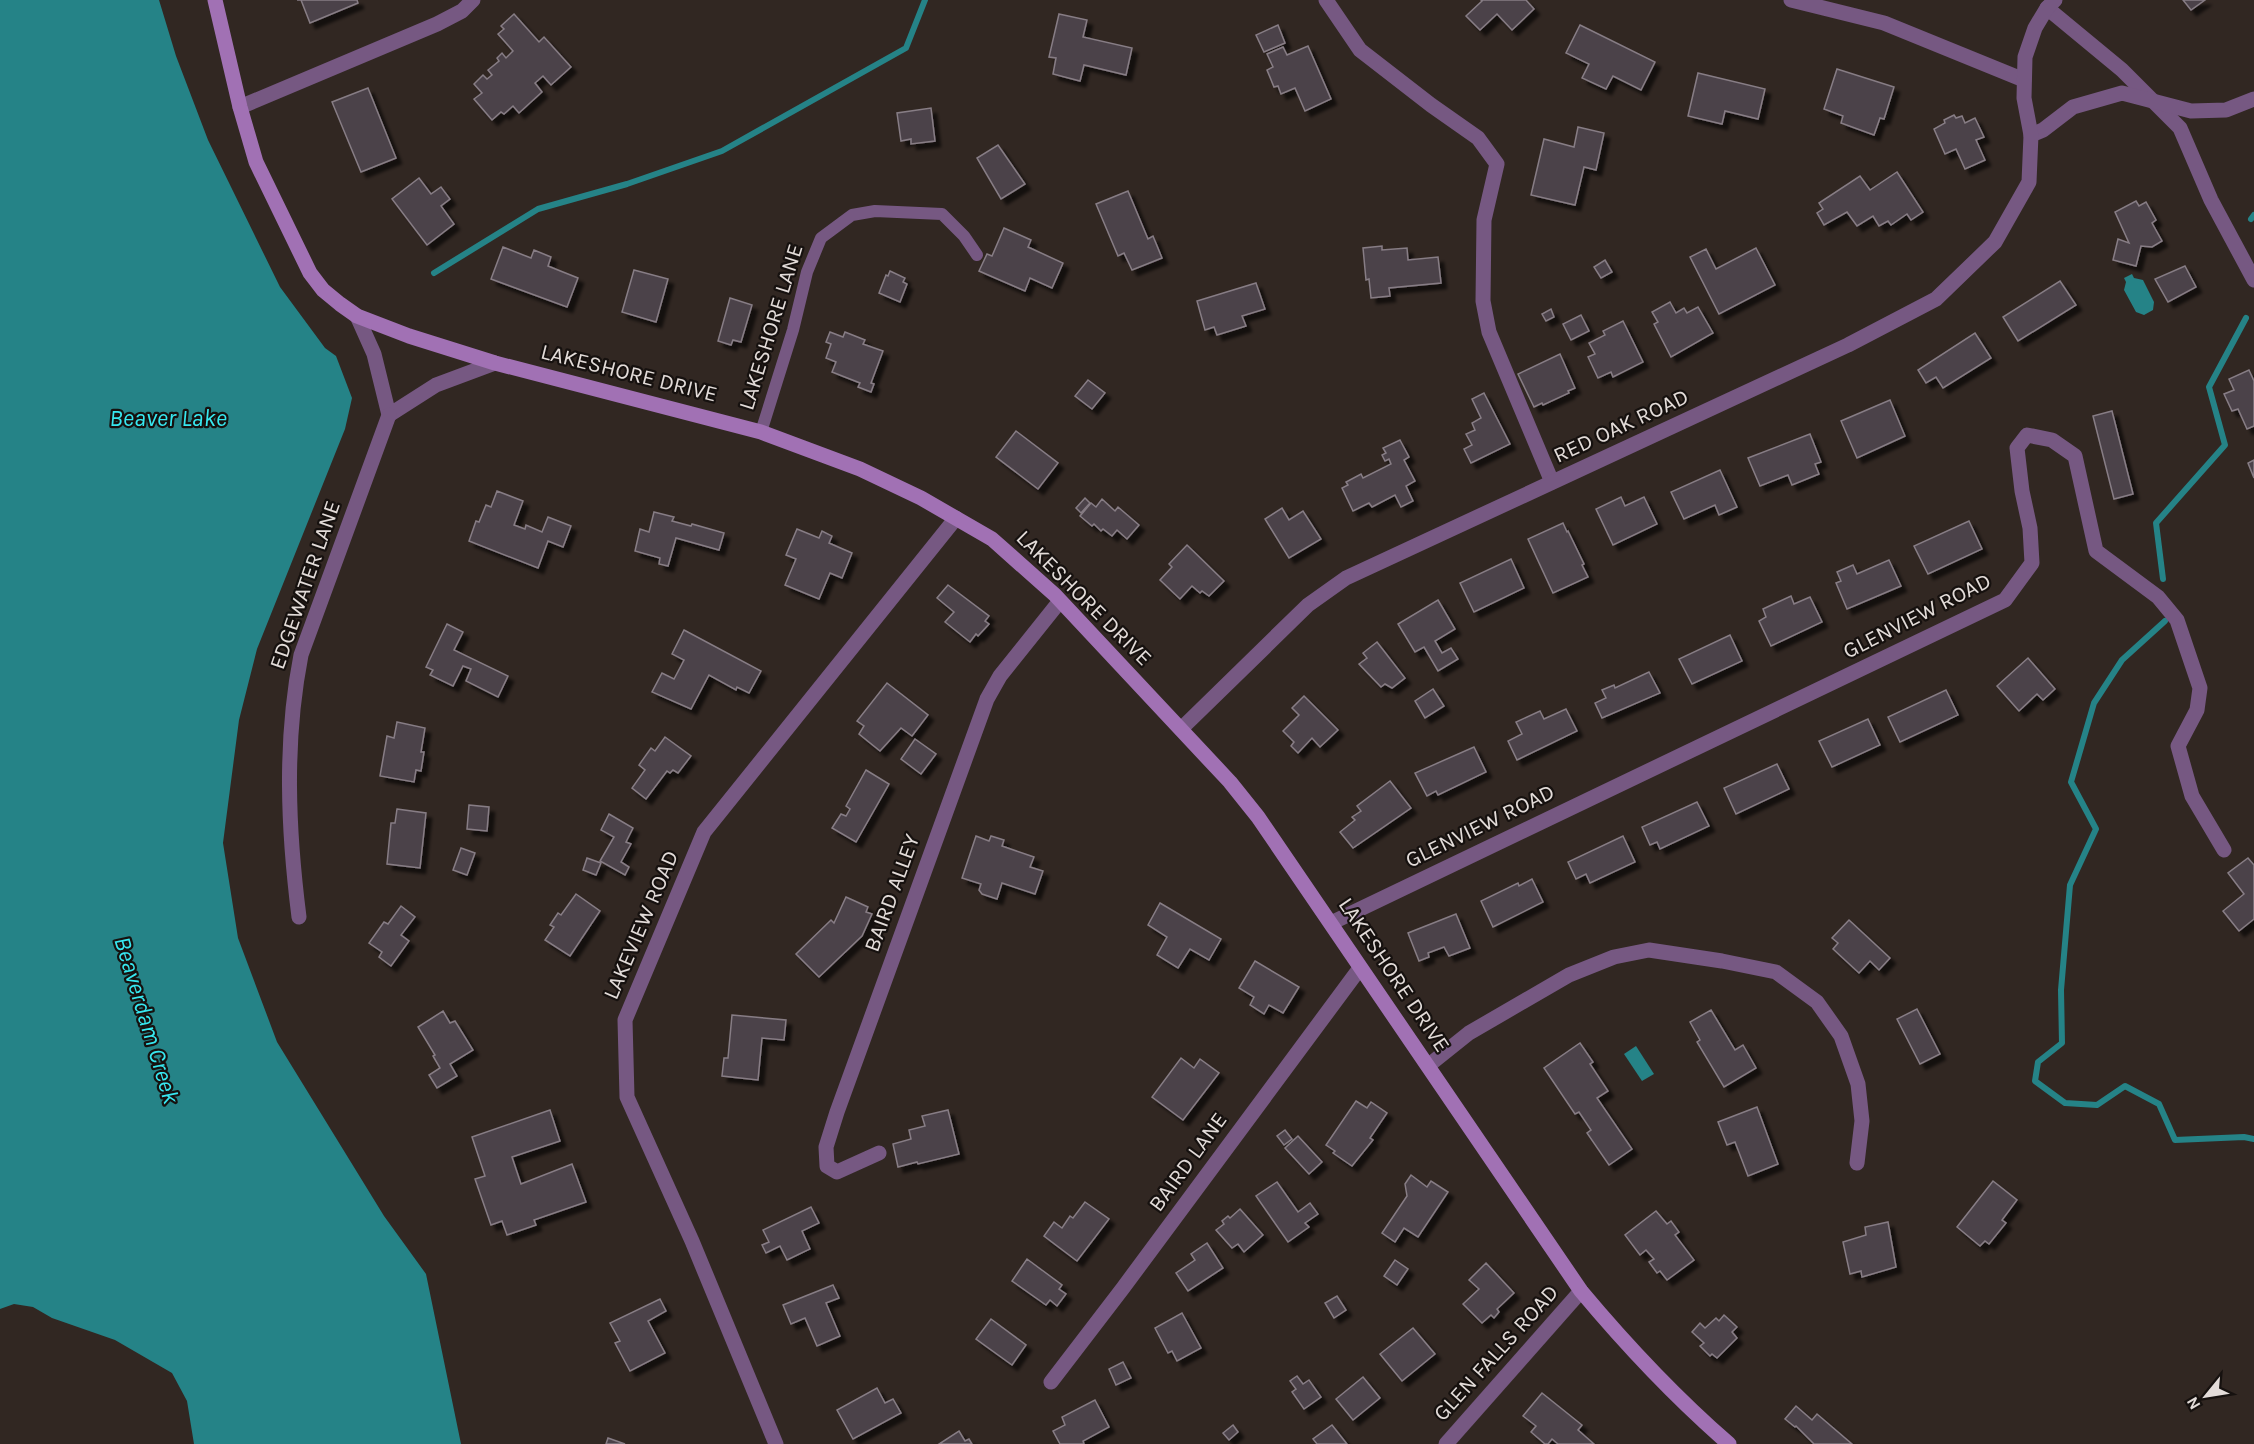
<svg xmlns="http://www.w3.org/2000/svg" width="2254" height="1444" viewBox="0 0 2254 1444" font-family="Karla,sans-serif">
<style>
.water{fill:#258387}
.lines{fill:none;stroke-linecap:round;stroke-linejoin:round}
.stream{stroke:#258387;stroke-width:6}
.building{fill:#4c434a;stroke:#877d85;stroke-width:1.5;filter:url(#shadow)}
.lane{stroke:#765882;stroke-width:12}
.street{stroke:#765882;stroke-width:15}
.secondary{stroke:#a171b4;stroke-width:15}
.labels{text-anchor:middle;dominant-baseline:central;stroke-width:4.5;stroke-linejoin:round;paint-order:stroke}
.street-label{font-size:22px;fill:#e3dcd9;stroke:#16110f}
.water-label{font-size:24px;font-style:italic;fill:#37e8f0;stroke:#16110f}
</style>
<defs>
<filter id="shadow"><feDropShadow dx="5.5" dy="5.5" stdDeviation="1.5" flood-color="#0009"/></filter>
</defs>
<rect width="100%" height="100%" fill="#312722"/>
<g class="water">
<polygon points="0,0 159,0 176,56 208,140 280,287 325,348 336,356 352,398 345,429 257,649 239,720 223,843 238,938 277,1042 384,1216 426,1274 461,1444 194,1444 187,1401 172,1373 115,1340 52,1318 33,1307 14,1304 0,1309"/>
<polygon points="2132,274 2134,278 2143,280 2154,302 2153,310 2144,315 2136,312 2124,290 2126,282 2124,278"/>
<polygon points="1636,1046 1654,1074 1642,1081 1624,1054"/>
</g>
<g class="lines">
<g class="stream">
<polyline points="2251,219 2254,215"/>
<polyline points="434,273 538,209 627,184 722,151 906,48 925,0"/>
<polyline points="2163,579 2156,523 2225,445 2209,387 2246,318"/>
<polyline points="2165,621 2122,660 2094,703 2071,782 2096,829 2070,885 2061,990 2062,1043 2038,1062 2035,1081 2065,1103 2097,1105 2125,1086 2159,1104 2175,1140 2244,1137 2254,1139"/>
</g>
</g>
<g class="building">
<polygon points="297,0 357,0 358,3 310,23 301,0"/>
<polygon points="1481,0 1526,0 1534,9 1512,30 1497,14 1480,30 1466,16 1482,1"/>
<polygon points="2183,0 2205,0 2191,10"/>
<polygon points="514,14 539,42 544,37 571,67 551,85 543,76 535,83 542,92 519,113 513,106 504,114 501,112 492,120 474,99 482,93 474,84 483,75 487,79 492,75 488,70 499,61 497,58 502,53 506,58 513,51 498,34 504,29 501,26"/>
<polygon points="1059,14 1087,20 1083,37 1132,48 1126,75 1084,65 1080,81 1053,74 1056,58 1049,57"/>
<polygon points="1278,25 1285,43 1264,52 1256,35"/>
<polygon points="1580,25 1655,62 1641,90 1613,76 1606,89 1582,78 1589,64 1566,53"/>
<polygon points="1308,46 1331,99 1305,111 1295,88 1281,94 1278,86 1274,87 1267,70 1273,67 1267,54 1283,47 1287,55"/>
<polygon points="1837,69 1894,87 1884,119 1880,118 1874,135 1841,123 1843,116 1824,109"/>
<polygon points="1698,73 1765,89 1758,119 1725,111 1722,124 1688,116"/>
<polygon points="368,88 396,158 361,172 332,102"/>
<polygon points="931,108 935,141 911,144 911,139 901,141 897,113"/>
<polygon points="1954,115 1956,118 1962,116 1965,123 1975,118 1984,137 1976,140 1985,160 1965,169 1956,149 1945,154 1934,129 1945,123 1944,120"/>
<polygon points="1578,127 1604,133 1596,170 1584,167 1575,205 1531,195 1544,139 1574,147"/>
<polygon points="998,145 1025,184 1001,199 977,158"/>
<polygon points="1897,172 1923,212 1911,220 1907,214 1891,225 1888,221 1879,226 1873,216 1857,226 1847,212 1824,225 1817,213 1823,209 1819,203 1860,176 1870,190"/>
<polygon points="419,178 431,194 441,187 450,199 441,206 454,224 427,245 392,199"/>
<polygon points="1128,191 1148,239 1153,236 1162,258 1132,270 1124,253 1118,256 1096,204"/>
<polygon points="2136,201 2139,206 2146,202 2156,220 2152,223 2162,241 2152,247 2141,246 2136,266 2113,260 2118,239 2129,243 2115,212"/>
<polygon points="1004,228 1031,240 1028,247 1063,263 1052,288 1030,278 1025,291 979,271 987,254 992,256"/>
<polygon points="1382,246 1382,250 1407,248 1408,260 1438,257 1441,283 1389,288 1390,296 1371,298 1369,279 1366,280 1363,248"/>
<polygon points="503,247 531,258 534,250 551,257 548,266 578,278 567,307 491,279"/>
<polygon points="1756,248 1775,285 1719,314 1690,257 1706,249 1716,269"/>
<polygon points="1605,260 1612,272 1601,278 1594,267"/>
<polygon points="2185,266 2196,287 2168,302 2155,279"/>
<polygon points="634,270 668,279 656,322 622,312"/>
<polygon points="890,271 905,278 903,282 907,284 900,302 879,293 886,275 888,276"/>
<polygon points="2060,281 2076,305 2018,341 2003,317"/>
<polygon points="1256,283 1265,309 1242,316 1246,326 1217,335 1214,327 1205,330 1197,301"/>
<polygon points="730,298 752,305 741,342 733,340 731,345 718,341"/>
<polygon points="1670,302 1676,313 1684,308 1687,313 1698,307 1713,333 1671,357 1654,324 1658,322 1652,312"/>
<polygon points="1551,309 1554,317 1546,321 1542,314"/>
<polygon points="1581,315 1589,331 1571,340 1563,324"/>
<polygon points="1623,321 1643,362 1613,377 1611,372 1598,378 1588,357 1595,354 1589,343 1605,335 1603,331"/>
<polygon points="830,332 843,337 845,332 865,340 863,344 883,351 871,383 874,384 871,392 858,387 860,383 832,372 836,362 826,358 831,344 826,342"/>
<polygon points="1975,333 1991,358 1943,388 1936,377 1926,383 1918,370"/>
<polygon points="1560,354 1575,388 1568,391 1569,393 1543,405 1542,403 1534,407 1518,374"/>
<polygon points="2249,370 2254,381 2254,426 2247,429 2238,409 2232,411 2224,394 2234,390 2229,379"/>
<polygon points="1088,380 1105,393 1092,409 1075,396"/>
<polygon points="1484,393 1510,444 1471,463 1464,449 1472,445 1466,434 1475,430 1472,423 1481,418 1472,399"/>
<polygon points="1890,400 1905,436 1857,458 1841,421"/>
<polygon points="2112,411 2133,494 2114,499 2093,416"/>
<polygon points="1016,431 1058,463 1038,489 996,457"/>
<polygon points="1810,434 1821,462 1815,464 1819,474 1792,485 1788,475 1760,486 1748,458"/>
<polygon points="1400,440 1409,457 1404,460 1415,481 1406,486 1413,501 1401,507 1395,495 1372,507 1369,503 1353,511 1342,488 1348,485 1346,482 1361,474 1363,478 1391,464 1389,459 1385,461 1382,455 1386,453 1383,448"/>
<polygon points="2254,460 2254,478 2248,463"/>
<polygon points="1720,470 1737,507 1719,515 1715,505 1684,519 1671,492"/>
<polygon points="497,491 523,501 514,525 525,529 526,525 542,532 548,517 571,526 563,547 548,541 538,568 469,541 476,521 479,522 486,505 491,507"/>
<polygon points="1621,497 1625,506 1644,497 1657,524 1613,545 1596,509"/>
<polygon points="1085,498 1090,503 1081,513 1076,508"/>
<polygon points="1102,499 1115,511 1118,507 1139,525 1127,539 1117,530 1112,536 1103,529 1101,531 1094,524 1092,526 1080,516 1091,503 1096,507"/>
<polygon points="1282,508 1289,520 1303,511 1321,539 1289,558 1265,519"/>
<polygon points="654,512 674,517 672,521 691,526 692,524 724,533 719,550 676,538 668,566 659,564 660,558 635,551 640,529 649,532"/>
<polygon points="1969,521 1982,549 1928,574 1914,546"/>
<polygon points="1563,523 1567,532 1568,531 1584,564 1582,565 1588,577 1553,593 1528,539"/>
<polygon points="797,529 819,538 822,531 832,536 829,543 852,553 842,578 830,573 819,599 785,585 796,559 786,555"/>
<polygon points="1187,545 1224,581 1209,596 1202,591 1200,593 1192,586 1180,599 1160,580 1172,567 1169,564"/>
<polygon points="1511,559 1524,588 1474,612 1460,583"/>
<polygon points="1889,560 1901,586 1847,609 1836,583 1841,581 1837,572 1853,565 1857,574"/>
<polygon points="948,585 989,616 985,621 989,624 978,636 976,634 970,642 945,622 954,612 937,598"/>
<polygon points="1791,596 1794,604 1810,597 1822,622 1771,646 1759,621 1766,617 1763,609"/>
<polygon points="1438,600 1455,629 1435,641 1442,653 1451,648 1458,659 1438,671 1424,647 1415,652 1398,624"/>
<polygon points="447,624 463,632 454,650 508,676 498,697 466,681 471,669 463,666 453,686 430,675 433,670 426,667"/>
<polygon points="684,630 761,671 749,693 737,687 736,690 709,675 691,709 652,692 662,673 674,679 684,660 672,654"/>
<polygon points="1730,635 1742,661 1692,684 1679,659"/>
<polygon points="1377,642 1405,678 1392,688 1385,684 1381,687 1359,664 1367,658 1363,653"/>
<polygon points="2028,658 2055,689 2043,700 2037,694 2019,711 1997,686"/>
<polygon points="1649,672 1660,693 1602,718 1595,703 1606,698 1602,690 1614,685 1615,688"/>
<polygon points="887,683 928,715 912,736 901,728 880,751 859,734 864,726 857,721"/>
<polygon points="1433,689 1444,706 1425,718 1415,701"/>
<polygon points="1946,690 1958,715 1900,742 1888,717"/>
<polygon points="1304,696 1338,730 1320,747 1312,738 1298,753 1291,746 1294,742 1283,731 1299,715 1292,708"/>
<polygon points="1566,709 1577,731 1517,760 1508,741 1522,734 1516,722 1540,711 1544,719"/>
<polygon points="1868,719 1880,745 1832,767 1819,741"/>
<polygon points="397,722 425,728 421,752 424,752 421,771 416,770 414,782 380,776 387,736 394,738"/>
<polygon points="665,737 691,756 678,773 673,770 670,773 667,771 646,799 632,788 645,770 639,765 651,748 655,751"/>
<polygon points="915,739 936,754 921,774 901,759"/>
<polygon points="1474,747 1486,772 1438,795 1436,791 1427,796 1415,773"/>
<polygon points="1777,764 1789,789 1736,814 1724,788"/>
<polygon points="866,770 889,784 856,842 832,828 841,814 846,816 850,809 846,806"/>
<polygon points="1390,781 1411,808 1353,848 1340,832 1355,820 1352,817 1361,811 1357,806"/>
<polygon points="1697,802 1709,826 1660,849 1657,842 1650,845 1642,827"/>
<polygon points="469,805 489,807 487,831 467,829"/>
<polygon points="397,809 426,813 420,868 387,864 391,823 395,823"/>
<polygon points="609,814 633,828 626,842 631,844 621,862 629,867 625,875 600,861 614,837 601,830"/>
<polygon points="976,836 989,841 991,836 1004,840 1002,846 1034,857 1030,867 1043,871 1035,894 1002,883 997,899 982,894 979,890 981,884 962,878"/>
<polygon points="1623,836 1635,862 1590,883 1586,874 1576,879 1568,862"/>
<polygon points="461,848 475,853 467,875 453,870"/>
<polygon points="587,858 601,863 596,875 583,870"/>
<polygon points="2248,858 2254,865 2254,919 2239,931 2223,911 2244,894 2228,873"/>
<polygon points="1532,879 1543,902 1493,927 1481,901 1518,883 1519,886"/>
<polygon points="576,894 600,911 570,956 545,940 554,927 550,925 558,913 561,915"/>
<polygon points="846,897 868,907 866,912 872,914 862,936 819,977 796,954 831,920 834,923"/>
<polygon points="1160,903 1221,939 1209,960 1190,949 1178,968 1157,955 1167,937 1148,925"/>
<polygon points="401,906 415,917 401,935 409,941 391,966 379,957 382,952 369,943 384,922 388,924"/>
<polygon points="1456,914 1470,948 1449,956 1444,947 1428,953 1429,957 1419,961 1408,933"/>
<polygon points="1849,920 1890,958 1879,970 1870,961 1859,973 1833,949 1838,943 1832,938"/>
<polygon points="1255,961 1299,987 1283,1013 1269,1005 1264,1014 1250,1005 1254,997 1239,988"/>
<polygon points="1917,1009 1940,1054 1920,1064 1897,1019"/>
<polygon points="1711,1010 1735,1050 1743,1045 1756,1068 1724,1087 1697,1042 1700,1040 1690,1022"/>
<polygon points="443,1011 450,1023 455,1021 473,1050 450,1064 457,1076 437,1088 429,1075 440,1068 433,1056 435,1055 418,1027"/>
<polygon points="732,1015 786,1020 784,1040 762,1038 758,1080 722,1076 724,1058 728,1058"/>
<polygon points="1580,1043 1593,1062 1590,1064 1608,1091 1597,1098 1632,1149 1609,1165 1587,1133 1591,1130 1579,1112 1575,1114 1544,1068"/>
<polygon points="1181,1058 1194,1068 1200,1059 1219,1073 1183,1120 1152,1097"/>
<polygon points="1356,1101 1367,1108 1371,1102 1387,1113 1370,1138 1373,1140 1352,1166 1333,1153 1335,1151 1326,1145"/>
<polygon points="1757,1107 1778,1164 1748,1176 1735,1142 1727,1145 1718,1122"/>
<polygon points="550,1110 560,1141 512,1157 521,1184 572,1164 586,1202 534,1220 536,1225 507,1235 502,1221 491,1225 475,1179 485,1176 472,1137"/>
<polygon points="948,1110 959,1154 918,1164 917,1162 898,1167 893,1144 911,1139 909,1130 925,1126 922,1116"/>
<polygon points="1285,1130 1292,1139 1284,1145 1277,1136"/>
<polygon points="1298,1136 1322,1162 1309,1174 1285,1148"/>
<polygon points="1411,1175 1427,1187 1431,1181 1448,1192 1418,1237 1404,1228 1395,1242 1382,1233 1407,1196 1405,1184"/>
<polygon points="1993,1181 2017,1200 2002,1220 2006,1223 1989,1244 1985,1241 1980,1246 1957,1227"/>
<polygon points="1277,1182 1298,1212 1310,1203 1318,1214 1305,1223 1309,1227 1288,1242 1256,1196"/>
<polygon points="1085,1202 1109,1219 1077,1261 1044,1236 1054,1222 1062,1228 1070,1216 1073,1218"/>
<polygon points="811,1207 819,1223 802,1231 810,1249 787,1260 780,1246 766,1253 762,1245 769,1242 763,1230"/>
<polygon points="1240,1209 1263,1235 1244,1252 1238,1244 1232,1248 1216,1230 1224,1224 1222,1221 1228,1216 1230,1218"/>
<polygon points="1656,1211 1667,1224 1671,1221 1679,1232 1675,1235 1694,1260 1667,1280 1660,1271 1657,1273 1649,1262 1654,1259 1646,1250 1640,1255 1625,1235"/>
<polygon points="1888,1222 1896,1267 1862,1277 1861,1271 1850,1274 1843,1242 1866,1235 1865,1227"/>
<polygon points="1207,1243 1223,1268 1188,1291 1176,1273 1195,1260 1191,1254"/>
<polygon points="1027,1259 1062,1285 1059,1289 1066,1294 1057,1306 1050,1300 1046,1305 1012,1281"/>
<polygon points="1395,1260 1408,1269 1397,1285 1384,1276"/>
<polygon points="1486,1263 1514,1293 1497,1309 1499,1312 1494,1318 1491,1315 1482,1323 1463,1304 1479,1289 1469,1280"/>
<polygon points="833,1285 839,1298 826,1303 840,1336 817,1346 805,1318 791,1324 783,1305"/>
<polygon points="1337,1296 1346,1310 1334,1318 1325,1303"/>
<polygon points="660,1299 666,1311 648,1321 665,1353 630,1371 615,1343 620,1341 610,1323"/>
<polygon points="1182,1313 1201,1348 1177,1361 1172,1351 1168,1353 1155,1328"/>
<polygon points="1724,1315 1737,1327 1732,1332 1737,1338 1717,1358 1712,1354 1710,1356 1700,1346 1704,1343 1692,1332 1700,1323 1705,1328 1716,1318 1719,1321"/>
<polygon points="991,1319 1026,1345 1012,1365 976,1339"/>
<polygon points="1413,1328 1435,1354 1402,1381 1380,1354"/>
<polygon points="1123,1362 1131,1378 1116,1385 1109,1369"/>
<polygon points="1297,1376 1303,1384 1309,1380 1321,1397 1304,1409 1292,1392 1296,1389 1290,1381"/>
<polygon points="1363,1377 1380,1398 1353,1420 1336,1399"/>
<polygon points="877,1388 885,1403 893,1399 901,1413 853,1439 837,1410"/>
<polygon points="1542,1393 1582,1425 1578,1430 1594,1444 1558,1444 1552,1439 1548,1444 1545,1444 1531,1432 1536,1426 1523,1416"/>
<polygon points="1095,1400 1109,1427 1083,1441 1084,1444 1060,1444 1053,1431 1065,1425 1062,1417"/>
<polygon points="1796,1406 1812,1420 1817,1414 1852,1444 1814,1444 1796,1426 1795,1427 1785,1419"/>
<polygon points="1233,1425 1238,1432 1229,1440 1223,1433"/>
<polygon points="1332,1425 1347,1444 1317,1444 1313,1439"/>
<polygon points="959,1431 965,1441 969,1439 972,1444 939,1444"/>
<polygon points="608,1438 625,1444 606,1444"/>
</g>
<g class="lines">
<polyline class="lane" points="761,432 793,330 807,272 821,238 852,215 875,211 942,214 964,236 977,255"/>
<g class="street">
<polyline points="1326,0 1360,50 1431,105 1478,138 1497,164 1484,220 1483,301 1489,332 1552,482"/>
<polyline points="1791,0 1884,23 2024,80"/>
<polyline points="2047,8 2122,70 2180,128 2211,200 2254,280"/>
<polyline points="240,107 437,24 462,11 473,0"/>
<polyline points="2031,135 2043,130 2073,107 2122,93 2191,111 2226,110 2254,99"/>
<polyline points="357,316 374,354 389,415 436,385 495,363"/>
<polyline points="1181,729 1308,605 1346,578 1848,345 1936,299 1995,242 2029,182 2031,135 2024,98 2025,57 2035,28 2047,8 2055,0"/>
<path d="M299 917C288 830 284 742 301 655L389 415"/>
<polyline points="1331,923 2005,600 2032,563 2030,528 2022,491 2017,448 2027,435 2052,440 2075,456 2096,551 2158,597 2177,620 2200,688 2197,710 2178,746 2192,796 2224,850"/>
<polyline points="1429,1065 1469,1033 1569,975 1614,957 1649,950 1722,961 1776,972 1817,1002 1841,1036 1858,1084 1862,1121 1857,1163"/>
<polyline points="879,1153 837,1172 827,1166 826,1147 837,1112 987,699 1000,676 1060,601"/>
<polyline points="1051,1382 1123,1288 1360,968"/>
<polyline points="776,1444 692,1241 627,1097 625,1020 704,832 956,518"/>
<polyline points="1446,1444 1581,1291"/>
</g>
<path class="secondary" d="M215 0 240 107 256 162 310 273 323 290 340 304 357 316 409 336 495 363 761 432 860 469 921 498 992 539 1055 595 1230 782 1258 817 1581 1291C1627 1346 1675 1397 1729 1444"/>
</g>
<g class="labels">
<g class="street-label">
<text transform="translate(771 327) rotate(-73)">LAKESHORE LANE</text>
<text transform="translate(629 373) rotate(14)">LAKESHORE DRIVE</text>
<text transform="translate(1621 426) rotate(-25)">RED OAK ROAD</text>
<text transform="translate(305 585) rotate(-71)">EDGEWATER LANE</text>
<text transform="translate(1084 598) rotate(45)">LAKESHORE DRIVE</text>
<text transform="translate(1917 616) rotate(-27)">GLENVIEW ROAD</text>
<text transform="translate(1480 826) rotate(-26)">GLENVIEW ROAD</text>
<text transform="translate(892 893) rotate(-70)">BAIRD ALLEY</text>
<text transform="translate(641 925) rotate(-67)">LAKEVIEW ROAD</text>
<text transform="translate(1394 975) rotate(56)">LAKESHORE DRIVE</text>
<text transform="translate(1188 1162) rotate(-54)">BAIRD LANE</text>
<text transform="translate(1496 1353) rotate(-48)">GLEN FALLS ROAD</text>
</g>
<g class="water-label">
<text x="168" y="418">Beaver Lake</text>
<text transform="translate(147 1020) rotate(73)">Beaverdam Creek</text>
</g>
</g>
<g transform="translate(2206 1396) rotate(240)" stroke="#16110f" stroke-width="4.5" paint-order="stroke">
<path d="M0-4.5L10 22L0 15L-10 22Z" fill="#e3dcd9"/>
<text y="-9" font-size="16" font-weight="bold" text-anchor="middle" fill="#e3dcd9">N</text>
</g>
</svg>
